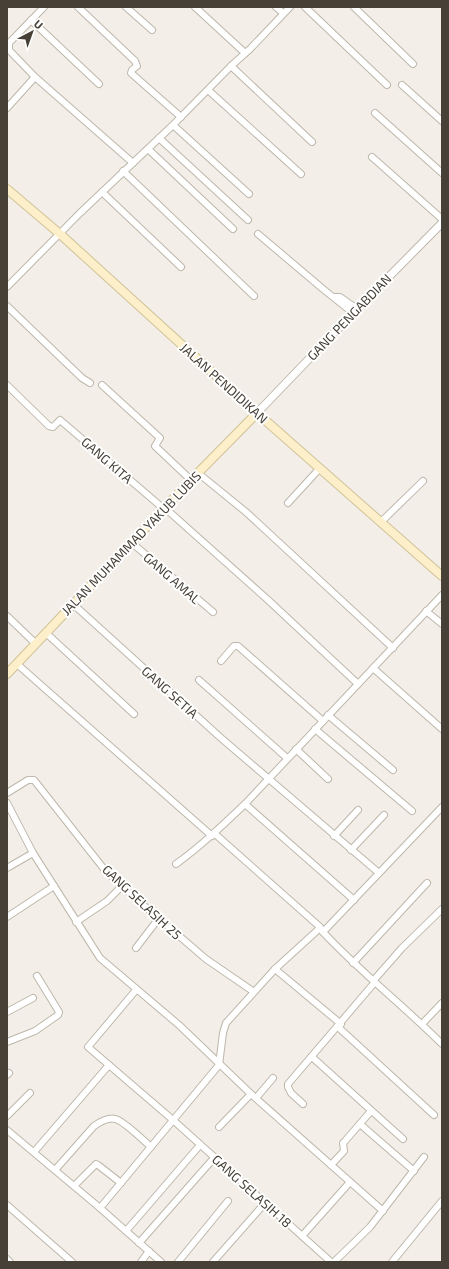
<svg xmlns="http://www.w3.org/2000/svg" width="449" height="1269" viewBox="0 0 449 1269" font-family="'Exo 2',sans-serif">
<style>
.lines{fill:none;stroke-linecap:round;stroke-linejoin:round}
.minor-casing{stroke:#beb7ab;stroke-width:8}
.tertiary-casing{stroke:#beb7ab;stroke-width:9}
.secondary-casing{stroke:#d0c299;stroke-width:10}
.minor{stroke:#fff;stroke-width:6}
.tertiary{stroke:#fff;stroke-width:7}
.secondary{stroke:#fcefc9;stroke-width:8}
.labels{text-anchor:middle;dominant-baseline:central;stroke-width:4;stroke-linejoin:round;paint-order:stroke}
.street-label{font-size:13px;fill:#464037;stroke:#fff}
</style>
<rect width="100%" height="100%" fill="#f3efe8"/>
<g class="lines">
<defs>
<g id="minor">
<polyline points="44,7 9,43 9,50 35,77 133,163"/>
<polyline points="78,7 135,61 137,66 132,70 131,73 181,117"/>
<polyline points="126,7 152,30"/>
<polyline points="195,7 245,53"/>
<polyline points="276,7 283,13"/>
<polyline points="305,7 387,85"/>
<polyline points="354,7 413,64"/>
<polyline points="31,20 99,84"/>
<polyline points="231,66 312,142"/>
<polyline points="402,85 442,121"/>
<polyline points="208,90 301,174"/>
<polyline points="7,108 35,77"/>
<polyline points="375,113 442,173"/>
<polyline points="173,125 249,194"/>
<polyline points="159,138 248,220"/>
<polyline points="148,149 233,229"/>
<polyline points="372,157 442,219"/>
<polyline points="123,171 254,296"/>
<polyline points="102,192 181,267"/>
<polyline points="258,234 323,289 353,313"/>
<polyline points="7,287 80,213 173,125 231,66 250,49 290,7"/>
<polyline points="334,297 340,297 357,309"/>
<polyline points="7,306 82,378 90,383"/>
<polyline points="7,385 49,426 53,427 60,420 164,509"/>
<polyline points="102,385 160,438 155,446 191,480"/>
<polyline points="198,473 246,512 393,648"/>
<polyline points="288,503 320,468"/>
<polyline points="165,508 267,599 358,684"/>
<polyline points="381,522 423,481"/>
<polyline points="132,543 213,612"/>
<polyline points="73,604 221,738 379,873"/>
<polyline points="426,611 442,624"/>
<polyline points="7,616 36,644"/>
<polyline points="46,633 134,714"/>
<polyline points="221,661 234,646 238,646 323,721"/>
<polyline points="17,664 212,836"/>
<polyline points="373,668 442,729"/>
<polyline points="199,680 287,758"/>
<polyline points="328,715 393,770"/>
<polyline points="315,729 412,811"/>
<polyline points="296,749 328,779"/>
<polyline points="7,793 28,780 34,780 104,869 128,892 206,959 254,992"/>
<polyline points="7,803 33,853 100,958 179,1025 251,1094 383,1211"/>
<polyline points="245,804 354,900"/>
<path d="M214 833 320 927 323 932C360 972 403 1005 442 1044"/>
<polyline points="334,836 358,810"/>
<polyline points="351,850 384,815"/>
<path d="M176 864C201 846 223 825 245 804L442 595"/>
<polyline points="7,868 33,853"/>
<polyline points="7,917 54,886"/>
<polyline points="76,922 107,901 122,886"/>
<polyline points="323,932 442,807"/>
<polyline points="136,948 159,918"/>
<polyline points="353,963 427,883"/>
<polyline points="275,969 341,1024"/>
<polyline points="374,980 402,948 442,909"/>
<polyline points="136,990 88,1047 173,1120 331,1262"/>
<polyline points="7,1012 33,998"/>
<polyline points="422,1024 442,1003"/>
<polyline points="338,1027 434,1115"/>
<polyline points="7,1042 35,1031 58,1015 59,1012 37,976"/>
<polyline points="312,1057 403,1139"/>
<polyline points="7,1075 9,1073"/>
<polyline points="256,1098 273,1078"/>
<polyline points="303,1104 291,1093 288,1087 288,1084 375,982"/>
<polyline points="7,1116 30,1093"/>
<polyline points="360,1124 414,1171"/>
<polyline points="219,1127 251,1094"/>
<polyline points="7,1130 100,1208 161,1262"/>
<polyline points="34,1152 109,1065"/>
<polyline points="331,1165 344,1151 343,1143 345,1141 371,1111"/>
<path d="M55 1170 94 1126C100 1122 108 1117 115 1119 123 1120 144 1141 151 1147"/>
<polyline points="74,1186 96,1164 98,1165 121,1183"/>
<polyline points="7,1205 72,1262"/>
<polyline points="100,1208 219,1065 223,1033 226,1023 275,969 320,928"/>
<polyline points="126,1231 200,1145"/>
<polyline points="302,1236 350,1182"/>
<polyline points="139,1243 214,1158"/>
<polyline points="7,1259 10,1262"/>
<polyline points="141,1262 149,1251"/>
<polyline points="178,1262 228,1201"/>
<polyline points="213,1262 265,1203"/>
<polyline points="334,1262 370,1227 424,1157"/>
<polyline points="392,1262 442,1201"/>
</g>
<polyline id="tertiary" points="257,413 357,309 442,223"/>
<g id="secondary">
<polyline points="7,189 60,234 257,413 442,576"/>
<polyline points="7,674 191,480 257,413"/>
</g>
</defs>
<use href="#minor" class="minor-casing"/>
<use href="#tertiary" class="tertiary-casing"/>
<use href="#secondary" class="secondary-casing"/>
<use href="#minor" class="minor"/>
<use href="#tertiary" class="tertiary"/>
<use href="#secondary" class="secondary"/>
</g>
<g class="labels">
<g class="street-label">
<text transform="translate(349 317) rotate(-46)">GANG PENGABDIAN</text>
<text transform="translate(224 383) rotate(42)">JALAN PENDIDIKAN</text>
<text transform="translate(107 460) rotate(41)">GANG KITA</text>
<text transform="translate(131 543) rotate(-46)">JALAN MUHAMMAD YAKUB LUBIS</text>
<text transform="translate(172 578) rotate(41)">GANG AMAL</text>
<text transform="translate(170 692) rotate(42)">GANG SETIA</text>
<text transform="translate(142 902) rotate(43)">GANG SELASIH 25</text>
<text transform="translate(252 1191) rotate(42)">GANG SELASIH 18</text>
</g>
</g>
<rect width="449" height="1269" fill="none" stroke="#464037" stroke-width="16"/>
<g transform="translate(32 32) rotate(41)" stroke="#ffffff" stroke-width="3" paint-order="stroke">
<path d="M0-3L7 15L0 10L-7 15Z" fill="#464037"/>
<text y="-6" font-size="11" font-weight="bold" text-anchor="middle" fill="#464037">U</text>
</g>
</svg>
